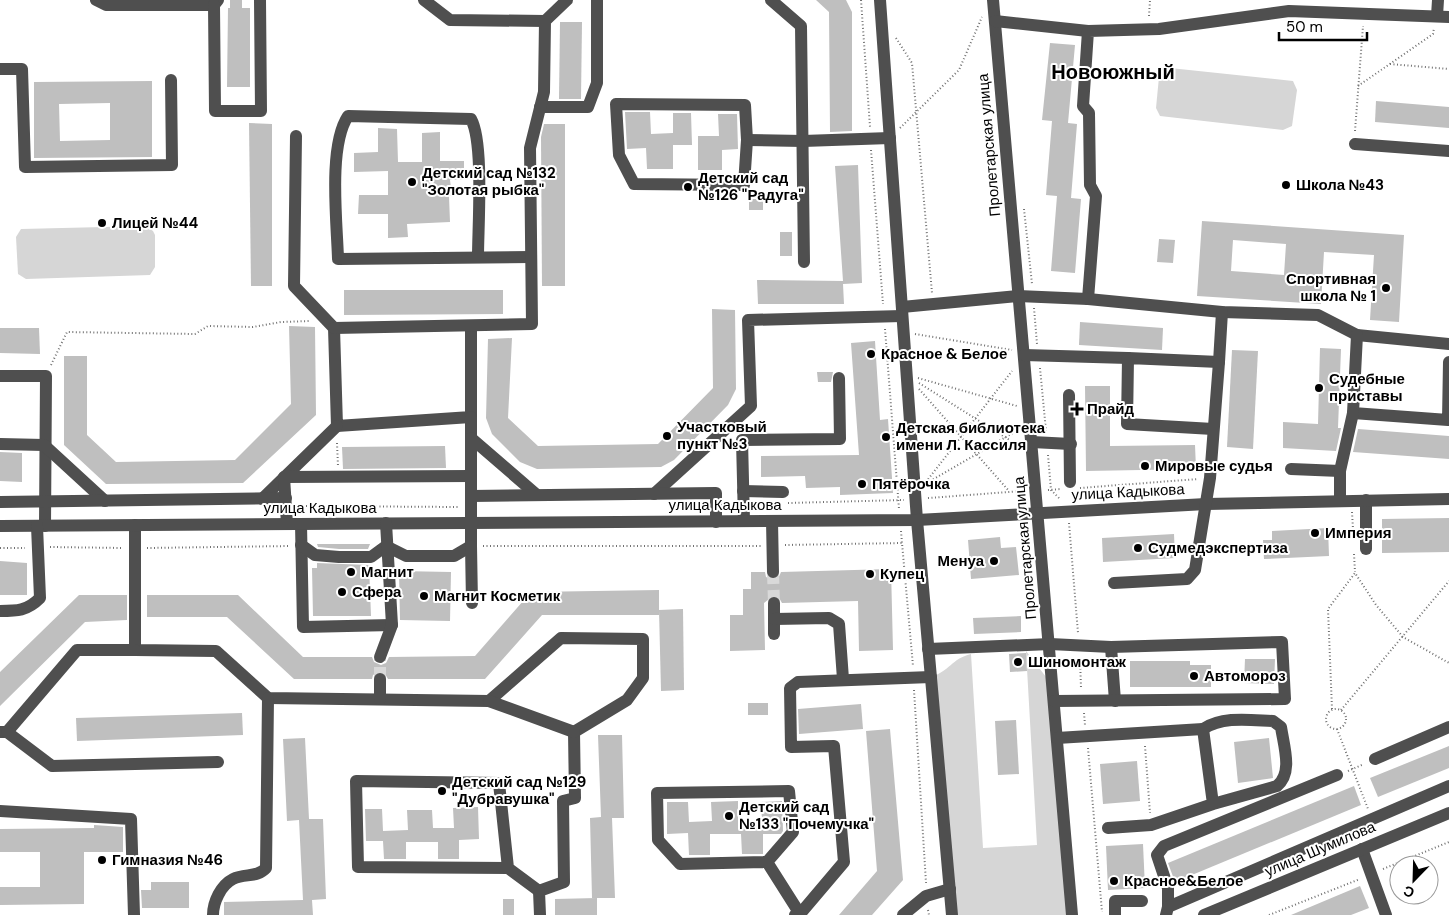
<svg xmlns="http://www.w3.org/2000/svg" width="1449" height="915" viewBox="0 0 1449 915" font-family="'DM Sans',sans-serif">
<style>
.green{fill:#d6d6d6}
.building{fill:#bfbfbf;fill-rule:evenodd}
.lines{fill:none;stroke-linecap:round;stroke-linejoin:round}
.minor-tunnel{stroke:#d9d9d9;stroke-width:12;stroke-dasharray:12 6;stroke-linecap:butt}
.path{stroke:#717171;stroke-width:2;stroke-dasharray:1 2.5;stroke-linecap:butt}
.minor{stroke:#4f4f4f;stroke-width:12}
.poi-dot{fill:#000;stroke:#fff;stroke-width:2}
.labels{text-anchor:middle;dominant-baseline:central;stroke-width:4;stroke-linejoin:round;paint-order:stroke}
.street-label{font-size:15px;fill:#000;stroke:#fff}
.poi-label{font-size:15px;font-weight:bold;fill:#000;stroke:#fff;text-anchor:start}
.district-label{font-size:20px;font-weight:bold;fill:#000;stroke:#fff}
</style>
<rect width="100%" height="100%" fill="#fff"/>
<g class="green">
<polygon points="1170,68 1293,81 1297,90 1292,126 1283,130 1160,116 1156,108 1159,77 1161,72"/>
<polygon points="145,226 153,231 155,235 155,267 150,275 26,279 18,274 16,237 21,229"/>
<path d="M1026 651 1053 686 1072 915H952L931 677C950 671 951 659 971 654L983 848 1037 845Z"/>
</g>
<g class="building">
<polygon points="230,0 242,0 242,8 250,8 250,87 227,87 228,8 230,8"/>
<polygon points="816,0 846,0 852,12 852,131 830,132 829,12"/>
<polygon points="560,22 582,22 581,99 559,99"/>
<polygon points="1050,43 1075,45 1068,123 1077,124 1071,198 1081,199 1075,273 1051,271 1057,196 1046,195 1052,121 1042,120"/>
<path d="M152 81V157L34 158V82ZM110 103V140L60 141 59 104Z"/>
<polygon points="1376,101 1449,107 1449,128 1375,122"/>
<polygon points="625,112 650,112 651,134 673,133 673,113 691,113 692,145 673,145 673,169 647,169 646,148 627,149"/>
<polygon points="718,114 737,114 738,149 722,150 722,170 698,170 698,136 719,136"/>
<polygon points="249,123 272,124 272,286 251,286"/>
<polygon points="544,124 565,124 565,286 542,286 541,137"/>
<polygon points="378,128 397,129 398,162 422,162 422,133 440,132 440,161 464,161 464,180 450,180 452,196 449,196 450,222 407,224 408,237 388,238 388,214 358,214 359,195 388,195 388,171 354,172 354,153 378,152"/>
<polygon points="858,165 862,283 843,284 844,304 758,304 757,280 843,281 835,166"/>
<rect x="749" y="199" width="14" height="11"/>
<path d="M1202 221 1404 235 1399 322 1370 320 1374 255 1324 252 1321 304 1197 296ZM1233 240 1286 244 1284 275 1231 271Z"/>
<rect x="780" y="232" width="12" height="24"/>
<polygon points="1159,239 1175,240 1173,263 1157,262"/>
<polygon points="344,290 503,290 503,314 344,315"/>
<polygon points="712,309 735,310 736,389 728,405 674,460 661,467 537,469 520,462 492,434 486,418 488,339 512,338 508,418 538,446 658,444 713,388"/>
<polygon points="1080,322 1163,328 1162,350 1079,345"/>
<polygon points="289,326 315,327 316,415 243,483 106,484 64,445 64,356 87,356 87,435 116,462 235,460 291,404"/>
<polygon points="0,328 39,328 40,354 0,353"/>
<polygon points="875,341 880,420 888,419 893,493 840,495 840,487 806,488 805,476 761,477 761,456 859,455 851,343"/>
<polygon points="1320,348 1341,349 1338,428 1341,428 1336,451 1283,448 1283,422 1318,424"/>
<polygon points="1232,350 1258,351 1253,449 1227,447"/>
<polygon points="817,372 833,372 831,382 818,382"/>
<polygon points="1085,386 1110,386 1110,446 1195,445 1196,469 1086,471"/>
<polygon points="1358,429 1449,436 1449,459 1353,452"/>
<polygon points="445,446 446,468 343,469 342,447"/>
<polygon points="0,452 22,453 22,482 0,481"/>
<polygon points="1449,518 1449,552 1382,553 1382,519"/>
<polygon points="1328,528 1329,556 1264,559 1263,540 1272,540 1272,531"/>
<polygon points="1174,534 1175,558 1103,562 1102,538"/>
<polygon points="1000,537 1001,548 1016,547 1019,575 971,579 968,540"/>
<polygon points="317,544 370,544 368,549 339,549 318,547"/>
<polygon points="0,561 27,563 27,595 0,595"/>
<polygon points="317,563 369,565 371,616 313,616 312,568 317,568"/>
<polygon points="891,569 893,650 859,651 858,601 782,603 778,596 774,595 764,603 765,650 730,651 730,615 743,615 743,589 751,589 751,572 765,572 766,577 773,580 778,579 781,572"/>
<polygon points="399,571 451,572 450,621 400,620"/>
<polygon points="659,590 659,615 542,615 485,679 388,679 384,672 380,671 373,675 372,679 294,679 227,617 147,617 147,595 238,595 303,657 372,657 374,662 381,665 386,663 389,657 475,656 531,592"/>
<polygon points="79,595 127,595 127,620 85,622 0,706 0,672"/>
<polygon points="683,609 684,690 661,691 659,610"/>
<polygon points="1021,616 1021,632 974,634 973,618"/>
<polygon points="1026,653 1027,671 1010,672 1009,654"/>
<polygon points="1245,659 1275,659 1274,684 1244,683"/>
<polygon points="1130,661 1190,661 1190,665 1211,665 1211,687 1130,687"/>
<rect x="748" y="703" width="20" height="12"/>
<polygon points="861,704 863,729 799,734 798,709"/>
<polygon points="242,713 243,735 77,741 76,718"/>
<polygon points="1016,720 1019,774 998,775 995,721"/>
<polygon points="890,729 903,880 872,915 839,915 877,871 866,731"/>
<polygon points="598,735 622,735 624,818 612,818 615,898 592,898 590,818 601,817"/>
<polygon points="305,738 309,819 323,819 326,899 312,900 313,915 224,915 224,902 303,900 299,820 287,821 283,739"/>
<polygon points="1269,738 1273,778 1238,783 1234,742"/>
<polygon points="1449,746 1449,768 1378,797 1370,778"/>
<polygon points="1137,761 1140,801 1103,804 1100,764"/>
<polygon points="1354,786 1361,805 1175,882 1168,863"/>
<polygon points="738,801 738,821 762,821 761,802 782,801 783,831 781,834 763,834 763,854 742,854 741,834 710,834 710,855 689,855 688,833 667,834 667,802 688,802 689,822 712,821 711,802"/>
<polygon points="478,807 479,839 459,840 459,859 438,859 438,842 406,842 406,859 384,859 383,841 366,841 365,809 382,809 383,831 408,830 407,810 432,810 433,828 454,828 453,808"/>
<polygon points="94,825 123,827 123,852 84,852 84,904 0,905 0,887 40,887 40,852 0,852 0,829 94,828"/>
<polygon points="1143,844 1145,888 1108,890 1106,846"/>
<polygon points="151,882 189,882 189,908 142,908 141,890 151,890"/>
<polygon points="1360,886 1369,908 1351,915 1291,915"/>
<polygon points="597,898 597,915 555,915 555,899"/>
<rect x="503" y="899" width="11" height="16"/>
</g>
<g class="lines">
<g class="minor-tunnel">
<polyline points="773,572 774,603"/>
<polyline points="380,679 380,657"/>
</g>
<g class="path">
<polyline points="861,0 870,127"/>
<polyline points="1149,16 1150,0"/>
<polyline points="896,38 912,63 932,293"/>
<polyline points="1390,64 1449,69"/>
<polyline points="1358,86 1433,34 1434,28"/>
<polyline points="900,128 959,70 982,17"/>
<polyline points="1355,131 1363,26"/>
<polyline points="871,150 883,304"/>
<polyline points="1024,209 1032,284"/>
<polyline points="1034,308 1037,344"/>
<polyline points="885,329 899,509"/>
<polyline points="915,334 1012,350"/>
<polyline points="51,365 67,332 195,334 208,326 253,327 281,322 310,321"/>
<polyline points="1040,368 1046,431"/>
<polyline points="918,378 1017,406"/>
<polyline points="919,383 1019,446"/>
<polyline points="919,389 1009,491"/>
<polyline points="337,443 338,466"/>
<polyline points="1048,455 1051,490 1060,499"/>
<polyline points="926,482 1012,371"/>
<polyline points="927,483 1018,430"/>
<polyline points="1080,488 1198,479"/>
<polyline points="1048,490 1061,489"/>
<polyline points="928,498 1023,491"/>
<polyline points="788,503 904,500"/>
<polyline points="299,506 459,507"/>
<polyline points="1352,512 1353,529"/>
<polyline points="1069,523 1078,633"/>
<polyline points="901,531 902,543"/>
<polyline points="785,545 902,543 913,666"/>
<polyline points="483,546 761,546"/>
<polyline points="50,547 123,548"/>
<polyline points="0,548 25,548"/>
<polyline points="147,548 290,546"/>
<polyline points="1354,554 1355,572"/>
<polyline points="1080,658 1081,688"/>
<polyline points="914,690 926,883"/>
<circle cx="1336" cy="719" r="10"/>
<polyline points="1332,709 1328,609 1355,573 1376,605 1403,637 1449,663"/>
<polyline points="1341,710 1449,581"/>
<polyline points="1084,713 1085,725"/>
<polyline points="1337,729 1368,809"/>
<polyline points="1145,746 1150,813"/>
<polyline points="1088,748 1102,912"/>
<polyline points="1348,771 1364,764"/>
<polyline points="1383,869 1449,842"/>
<polyline points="928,910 929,915"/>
<polyline points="1269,915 1360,879"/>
</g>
<g class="minor">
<polyline points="96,0 106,5 214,5 218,0"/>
<polyline points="424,0 450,20 545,21"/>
<polyline points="771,0 801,26 804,262"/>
<polyline points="880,0 917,520 952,915"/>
<polyline points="993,0 1072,915"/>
<polyline points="214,5 215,111 261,111 260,0"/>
<polyline points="1437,16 1438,0"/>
<polyline points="995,21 1088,31"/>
<polyline points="0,69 22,69 25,167 172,165 171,80"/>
<polygon points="616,104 745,105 747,140 744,185 634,184 619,155"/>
<polyline points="540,107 588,107 597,83 597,0"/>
<polyline points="296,136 294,286 334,328 337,426 471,417 471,326"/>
<polyline points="747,140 803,141 890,138"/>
<polyline points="1355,144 1449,151"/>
<path d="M478 257C478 226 484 142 471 119L348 116C328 146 337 222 338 259L531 257"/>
<polyline points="1088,299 1096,196 1090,185 1089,113 1083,106 1088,31 1159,29 1289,11 1449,17"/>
<polyline points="902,307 1018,296 1088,299 1222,312 1318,315 1357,335 1449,344"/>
<polyline points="334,328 532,324 530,148 544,92 545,21 567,0"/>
<polyline points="1357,335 1353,413 1448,420 1449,362"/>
<polyline points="1024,355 1128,358"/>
<polyline points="0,376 46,376 45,526"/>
<polyline points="1069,395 1070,482"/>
<polyline points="471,417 471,438 537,495"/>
<polyline points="1213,429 1127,424 1128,358 1219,362 1222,312"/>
<polyline points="1032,442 1071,444"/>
<polyline points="0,444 44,445 105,501"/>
<polyline points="1291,469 1340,471"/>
<polyline points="743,491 783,492"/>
<polyline points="654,494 751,406 748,320 902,316"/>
<polyline points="471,496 716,493 716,522"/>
<polyline points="262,499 337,426"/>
<polyline points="1340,500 1340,471 1353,413"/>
<polyline points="1366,500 1366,549"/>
<polyline points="0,502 286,498"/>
<polyline points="744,521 742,440 840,439 839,378"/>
<polyline points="772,521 773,572"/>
<polyline points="287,524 284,477 471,476"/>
<polyline points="301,524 303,627 392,625"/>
<polyline points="135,525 135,650 216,651 268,698 489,701 561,638 643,639 643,678 627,700 574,732 575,798 563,801 564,882 539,891 540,915"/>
<polyline points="0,526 917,520 1206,504 1449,499"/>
<polyline points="301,545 315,555 339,557 371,557 386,546 406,556 454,556 471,546 471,438"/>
<polyline points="471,546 472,603"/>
<polyline points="1114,583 1187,579 1195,570 1210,478 1219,362"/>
<polyline points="774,603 774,634"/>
<path d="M0 611C17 611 27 611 40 598L37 526"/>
<polyline points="774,619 829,618 839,624 843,679"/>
<polyline points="1111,647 1115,701"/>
<polyline points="928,649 1050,644 1111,647 1282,642 1285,699 1054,701"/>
<polyline points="380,657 392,625 386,523"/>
<polyline points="380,679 380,699"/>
<polyline points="489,701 574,732"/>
<polyline points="1,732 7,732 77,650 135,650"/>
<polyline points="7,732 52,766 218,762"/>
<polyline points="1057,738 1203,729"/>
<polyline points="1375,759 1449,727"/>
<polyline points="0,811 131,819 134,915"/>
<path d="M1108 828 1151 825 1213 804 1277 786C1293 773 1284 747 1281 727L1273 721C1249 720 1223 716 1203 729L1213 804"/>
<polyline points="1362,849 1386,915"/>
<polyline points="767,862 793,832 789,791 657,793 658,840 680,864 767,862 800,914"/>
<polyline points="508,868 499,783 356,781 358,867 508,868 539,891"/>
<polyline points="1168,907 1168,888 1157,855 1164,846 1337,775"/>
<path d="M213 915C213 902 221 885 233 879 245 873 257 878 266 868L268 698"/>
<polyline points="795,915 800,914 844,862 834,746 791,747 790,688 798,682 931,677"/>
<polyline points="903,915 926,896 950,889"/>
<polyline points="1115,915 1115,901 1142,901"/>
<polyline points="1166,915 1168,907 1449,786"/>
<polyline points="1204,915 1449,813"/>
</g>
</g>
<g class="poi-dot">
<circle cx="412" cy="182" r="5"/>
<circle cx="1286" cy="185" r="5"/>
<circle cx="688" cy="187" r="5"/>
<circle cx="102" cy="223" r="5"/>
<circle cx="1386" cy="288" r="5"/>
<circle cx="871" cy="354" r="5"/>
<circle cx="1319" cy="388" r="5"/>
<path d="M1074.5 401.5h5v5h5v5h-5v5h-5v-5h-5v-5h5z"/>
<circle cx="667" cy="436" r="5"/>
<circle cx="886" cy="437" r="5"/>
<circle cx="1145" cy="466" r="5"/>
<circle cx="862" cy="484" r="5"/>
<circle cx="1315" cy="533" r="5"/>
<circle cx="1138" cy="548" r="5"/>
<circle cx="994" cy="561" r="5"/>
<circle cx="351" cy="572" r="5"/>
<circle cx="870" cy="574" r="5"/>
<circle cx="342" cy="592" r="5"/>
<circle cx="424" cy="596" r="5"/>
<circle cx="1018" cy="662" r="5"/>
<circle cx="1194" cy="676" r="5"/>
<circle cx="442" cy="791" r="5"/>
<circle cx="729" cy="816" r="5"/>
<circle cx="102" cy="860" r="5"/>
<circle cx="1114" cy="881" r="5"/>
</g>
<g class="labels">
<g class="street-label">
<text transform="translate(989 145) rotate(-95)">Пролетарская улица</text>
<text transform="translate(1128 492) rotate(-3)">улица Кадыкова</text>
<text x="725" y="505">улица Кадыкова</text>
<text x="320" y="508">улица Кадыкова</text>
<text transform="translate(1025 548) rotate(-95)">Пролетарская улица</text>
<text transform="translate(1320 849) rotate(-23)">улица Шумилова</text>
</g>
<g class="poi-label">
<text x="422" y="173">Детский сад №132<tspan x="422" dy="17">"Золотая рыбка"</tspan></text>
<text x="698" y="178">Детский сад<tspan x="698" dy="17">№126 "Радуга"</tspan></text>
<text x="1296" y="185">Школа №43</text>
<text x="112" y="223">Лицей №44</text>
<text x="1376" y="279" text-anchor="end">Спортивная<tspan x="1376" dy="17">школа № 1</tspan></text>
<text x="881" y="354">Красное &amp; Белое</text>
<text x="1329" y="379">Судебные<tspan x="1329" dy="17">приставы</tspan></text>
<text x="1087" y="409">Прайд</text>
<text x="677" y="427">Участковый<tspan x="677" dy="17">пункт №3</tspan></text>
<text x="896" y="428">Детская библиотека<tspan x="896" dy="17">имени Л. Кассиля</tspan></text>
<text x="1155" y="466">Мировые судья</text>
<text x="872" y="484">Пятёрочка</text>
<text x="1325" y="533">Империя</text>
<text x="1148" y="548">Судмедэкспертиза</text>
<text x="984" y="561" text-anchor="end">Менуа</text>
<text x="361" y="572">Магнит</text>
<text x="880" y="574">Купец</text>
<text x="352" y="592">Сфера</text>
<text x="434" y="596">Магнит Косметик</text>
<text x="1028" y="662">Шиномонтаж</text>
<text x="1204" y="676">Автомороз</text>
<text x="452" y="782">Детский сад №129<tspan x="452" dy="17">"Дубравушка"</tspan></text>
<text x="739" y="807">Детский сад<tspan x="739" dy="17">№133 "Почемучка"</tspan></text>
<text x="112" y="860">Гимназия №46</text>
<text x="1124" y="881">Красное&amp;Белое</text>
</g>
<g class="district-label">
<text x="1113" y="72">Новоюжный</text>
</g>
</g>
<g transform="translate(1414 880) rotate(203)"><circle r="24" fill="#ffffff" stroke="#999999"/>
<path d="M0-4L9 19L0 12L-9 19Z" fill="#000000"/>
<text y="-8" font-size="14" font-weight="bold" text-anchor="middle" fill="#000000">С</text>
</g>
<path d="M1279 32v8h88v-8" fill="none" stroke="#000000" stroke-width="2.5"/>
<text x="1286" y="32" font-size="15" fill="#000000" stroke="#ffffff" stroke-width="4" paint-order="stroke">50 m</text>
</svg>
